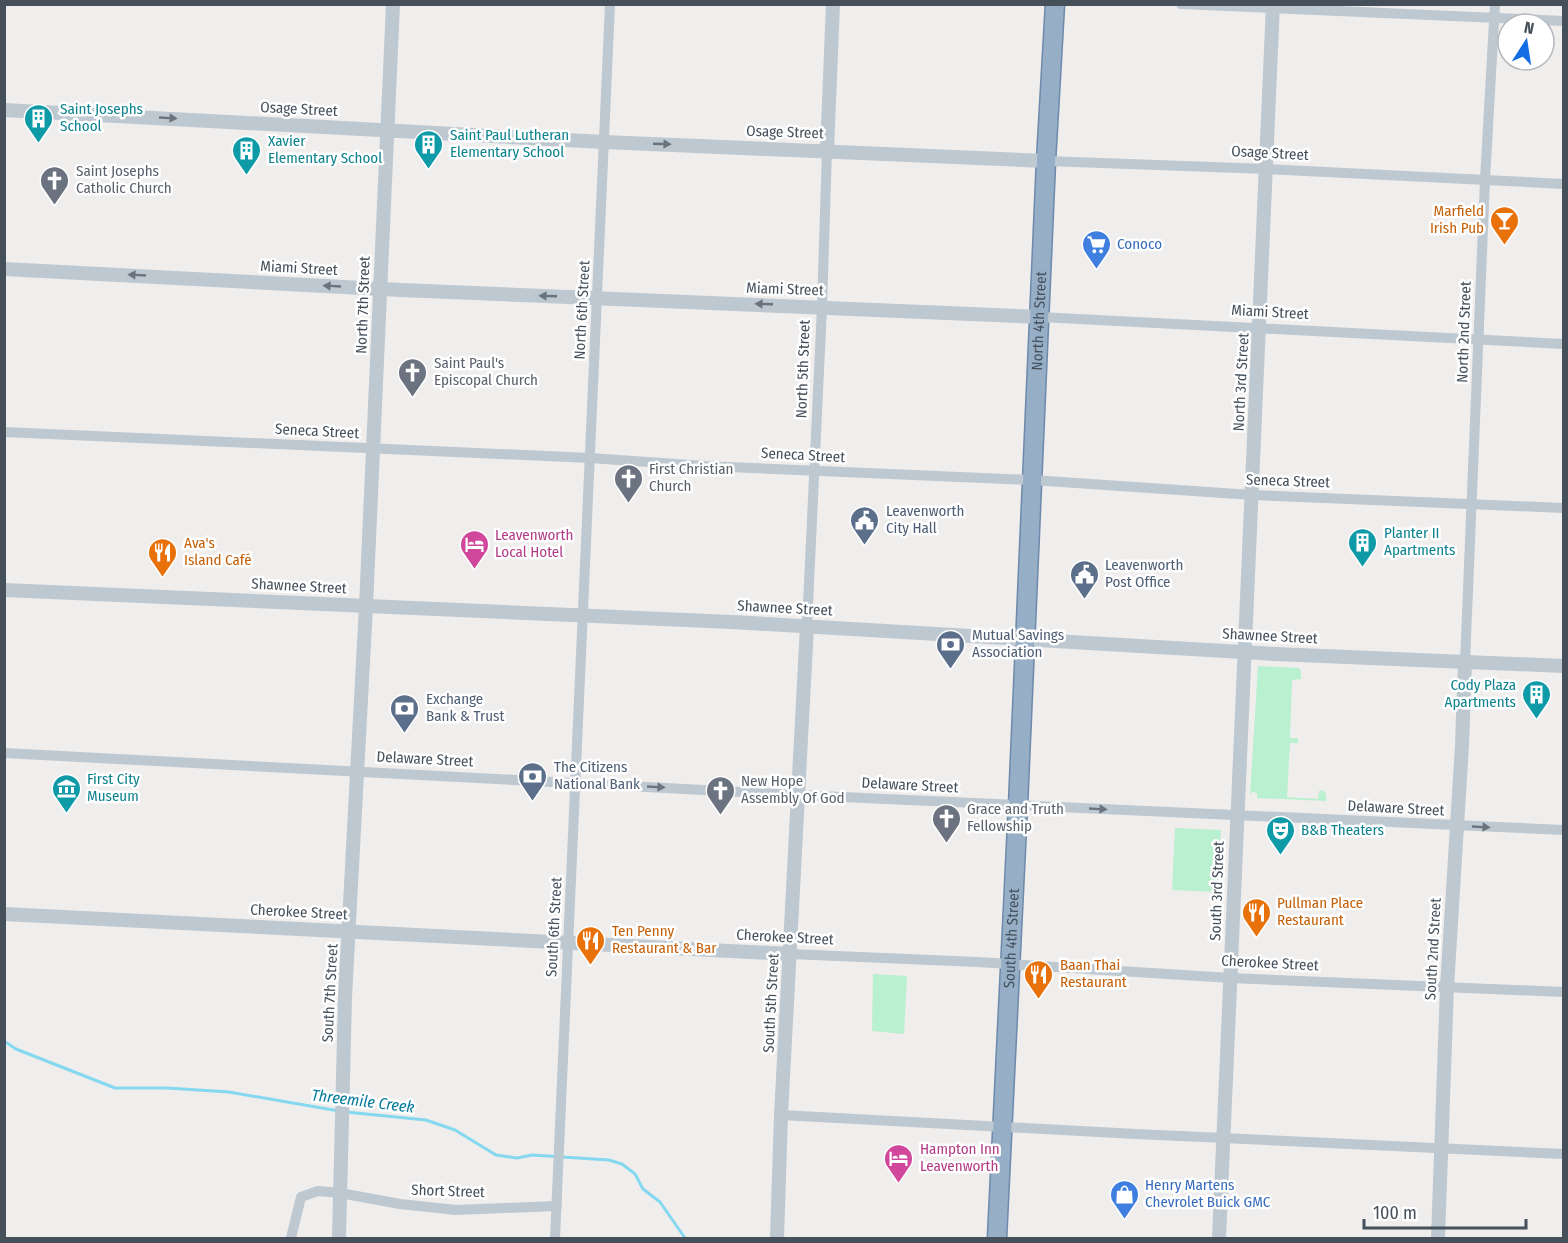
<svg xmlns="http://www.w3.org/2000/svg" width="1568" height="1243" viewBox="0 0 1568 1243" font-family="'Fira Sans Condensed',sans-serif">
<style>
.green{fill:#b9f0cf}
.lines{fill:none;stroke-linecap:round;stroke-linejoin:round}
.stream{stroke:#84d8ef;stroke-width:3}
.trunk-casing{stroke:#6e8aaa;stroke-width:21}
.minor{stroke:#bdc8d0;stroke-width:10}
.tertiary{stroke:#bdc8d0;stroke-width:14}
.trunk{stroke:#96aec6;stroke-width:18}
.oneway{fill:#69747e}
.labels{text-anchor:middle;dominant-baseline:central;stroke-width:5;stroke-linejoin:round;paint-order:stroke}
.culture-label{font-size:15px;fill:#0d838f;stroke:#fff;text-anchor:start}
.street-label{font-size:15px;fill:#45505b;stroke:#fff}
.worship-label{font-size:15px;fill:#5b616d;stroke:#fff;text-anchor:start}
.food-label{font-size:15px;fill:#c56008;stroke:#fff;text-anchor:start}
.shop-label{font-size:15px;fill:#366cbe;stroke:#fff;text-anchor:start}
.service-label{font-size:15px;fill:#4e5e75;stroke:#fff;text-anchor:start}
.hotel-label{font-size:15px;fill:#b23c85;stroke:#fff;text-anchor:start}
.water-label{font-size:16px;font-style:italic;fill:#087c9c;stroke:#fff}
</style>
<rect width="100%" height="100%" fill="#f0eded"/>
<g class="green">
<polygon points="1258,666 1299,668 1301,671 1301,679 1292,680 1290,738 1298,738 1298,743 1290,743 1287,797 1318,799 1319,791 1322,790 1326,794 1326,801 1257,798 1257,793 1252,792 1250,796"/>
<polygon points="1175,828 1221,830 1217,892 1172,890"/>
<polygon points="873,974 907,976 904,1034 872,1031"/>
</g>
<g class="lines">
<g class="stream">
<polyline points="4,1041 16,1049 115,1088 167,1088 229,1092 339,1111"/>
<polyline points="346,1112 426,1120 455,1130 496,1155 517,1158 532,1155 609,1160 622,1164 635,1174 643,1189 660,1202 685,1238"/>
</g>
<defs>
<g id="trunk">
<path id="s1" d="M997 1238 1018 805 1046 161 1055 4"/>
</g>
</defs>
<use href="#trunk" class="trunk-casing"/>
<g class="minor">
<polyline points="1181,4 1564,21"/>
<polyline points="1046,161 1267,169 1564,184"/>
<polyline points="1040,317 1564,344"/>
<polyline points="4,432 590,458 705,466 1032,480 1252,495 1564,508"/>
<polyline points="807,626 822,307 827,150"/>
<polyline points="1465,662 1485,180 1495,4"/>
<polyline points="4,753 799,795 1564,830"/>
<polyline points="790,954 977,962 1231,978 1564,992"/>
<polyline points="781,1115 1136,1134 1564,1154"/>
<polyline points="291,1238 301,1197 318,1191 340,1193 400,1204 456,1210 557,1206"/>
<polyline points="555,1238 610,4"/>
</g>
<g class="tertiary">
<polyline points="4,110 604,142 1046,161"/>
<polyline points="827,150 833,4"/>
<polyline points="4,269 401,290 1040,317"/>
<polyline points="4,590 732,622 1275,654 1564,666"/>
<polyline points="4,914 790,954"/>
<polyline points="339,1238 345,997 366,606 393,4"/>
<polyline points="777,1238 781,1115 807,626"/>
<polyline points="1219,1238 1273,4"/>
<polyline points="1438,1238 1447,987 1462,745 1465,662"/>
</g>
<use href="#trunk" class="trunk"/>
</g>
<defs><path id="oneway-solid" d="M-6-.8H1V-3.2L6.5 0L1 3.2V.8H-6Z" transform="scale(1.5)"/></defs>
<g class="oneway">
<use href="#oneway-solid" transform="translate(168 118) rotate(3)"/>
<use href="#oneway-solid" transform="translate(662 144) rotate(2)"/>
<use href="#oneway-solid" transform="translate(137 275) rotate(-177)"/>
<use href="#oneway-solid" transform="translate(332 286) rotate(-177)"/>
<use href="#oneway-solid" transform="translate(548 296) rotate(-178)"/>
<use href="#oneway-solid" transform="translate(764 304) rotate(-178)"/>
<use href="#oneway-solid" transform="translate(656 787) rotate(3)"/>
<use href="#oneway-solid" transform="translate(1098 809) rotate(3)"/>
<use href="#oneway-solid" transform="translate(1481 827) rotate(3)"/>
</g>
<defs>
<symbol id="building-pin" viewBox="-11 -11 22 30"><path d="M0 17L-7.5 6A9.5 9.5 0 1 1 7.5 6Z" fill="#0f9aa8" stroke="#fff"/><path d="M-4-6H4V6H1V3H-1V6H-4ZM-2.5-4.3h1.7v1.8h-1.7ZM.8-4.3h1.7v1.8H.8ZM-2.5-1h1.7V.8h-1.7ZM.8-1h1.7V.8H.8Z" fill="#fff"/></symbol>
<symbol id="church-pin" viewBox="-11 -11 22 30"><path d="M0 17L-7.5 6A9.5 9.5 0 1 1 7.5 6Z" fill="#6b7280" stroke="#fff"/><path d="M-1.2-6h2.4v3.5h3.3v2.4h-3.3V6h-2.4V-.1h-3.3v-2.4h3.3Z" fill="#fff"/></symbol>
<symbol id="bar-pin" viewBox="-11 -11 22 30"><path d="M0 17L-7.5 6A9.5 9.5 0 1 1 7.5 6Z" fill="#e8710a" stroke="#fff"/><path d="M-6-5H6L.8 .8V4.5H3.5V6h-7V4.5H-.8V.8Z" fill="#fff"/></symbol>
<symbol id="supermarket-pin" viewBox="-11 -11 22 30"><path d="M0 17L-7.5 6A9.5 9.5 0 1 1 7.5 6Z" fill="#3f7fe0" stroke="#fff"/><path d="M-6-5.5h2.5l.6 2H6L4.5 2H-2.5L-4.4-4H-6ZM-1.5 3.2a1.3 1.3 0 1 0 .1 0ZM3 3.2a1.3 1.3 0 1 0 .1 0Z" fill="#fff"/></symbol>
<symbol id="civic-pin" viewBox="-11 -11 22 30"><path d="M0 17L-7.5 6A9.5 9.5 0 1 1 7.5 6Z" fill="#5c6f8a" stroke="#fff"/><path d="M-.6-6.5H3V-4.5H.6V-3L4-1V1h2V6H-6V1h2V-1L-.6-3ZM-1.2 2.5V6h2.4V2.5Z" fill="#fff"/></symbol>
<symbol id="hotel-pin" viewBox="-11 -11 22 30"><path d="M0 17L-7.5 6A9.5 9.5 0 1 1 7.5 6Z" fill="#d1479c" stroke="#fff"/><path d="M-6-4.5h1.5V1H6V5H4.5V3h-9V5H-6ZM-4 0a1.8 1.8 0 1 1 3.6 0ZM.5 0V-2.5h3Q6-2.5 6 0Z" fill="#fff"/></symbol>
<symbol id="restaurant-pin" viewBox="-11 -11 22 30"><path d="M0 17L-7.5 6A9.5 9.5 0 1 1 7.5 6Z" fill="#e8710a" stroke="#fff"/><path d="M-5-6h1v4h1v-4h1v4h1v-4h1v5L-1.5 .5V6h-2V.5L-5-1ZM5-6V6H3V1.5H1.5Q1.5-4 5-6Z" fill="#fff"/></symbol>
<symbol id="bank-pin" viewBox="-11 -11 22 30"><path d="M0 17L-7.5 6A9.5 9.5 0 1 1 7.5 6Z" fill="#5c6f8a" stroke="#fff"/><path d="M-6-4H6V4H-6ZM0-2.3a2.3 2.3 0 1 0 0 4.6a2.3 2.3 0 1 0 0-4.6Z" fill="#fff"/></symbol>
<symbol id="museum-pin" viewBox="-11 -11 22 30"><path d="M0 17L-7.5 6A9.5 9.5 0 1 1 7.5 6Z" fill="#0f9aa8" stroke="#fff"/><path d="M0-6L6-3V-2H-6V-3ZM-5-1h2V3h-2ZM-1-1h2V3h-2ZM3-1h2V3H3ZM-6 4H6V6H-6Z" fill="#fff"/></symbol>
<symbol id="theatre-pin" viewBox="-11 -11 22 30"><path d="M0 17L-7.5 6A9.5 9.5 0 1 1 7.5 6Z" fill="#0f9aa8" stroke="#fff"/><path d="M-5-5.5Q0-4 5-5.5V0Q5 5 0 6Q-5 5-5 0ZM-3.3-2.5H-1v1.5H-3.3ZM1-2.5H3.3v1.5H1ZM-2.8 1Q0 5.5 2.8 1Z" fill="#fff"/></symbol>
<symbol id="shop-pin" viewBox="-11 -11 22 30"><path d="M0 17L-7.5 6A9.5 9.5 0 1 1 7.5 6Z" fill="#3f7fe0" stroke="#fff"/><path d="M-5-2.5h2.3a2.7 3.5 0 0 1 5.4 0H5L5.5 6h-11ZM-1.5-2.5h3a1.5 2.3 0 0 0-3 0Z" fill="#fff"/></symbol>
</defs>
<g fill-rule="evenodd">
<use href="#building-pin" x="22" y="102" width="33" height="45"/>
<use href="#building-pin" x="412" y="128" width="33" height="45"/>
<use href="#building-pin" x="230" y="134" width="33" height="45"/>
<use href="#church-pin" x="38" y="164" width="33" height="45"/>
<use href="#bar-pin" x="1488" y="204" width="33" height="45"/>
<use href="#supermarket-pin" x="1080" y="228" width="33" height="45"/>
<use href="#church-pin" x="396" y="356" width="33" height="45"/>
<use href="#church-pin" x="612" y="462" width="33" height="45"/>
<use href="#civic-pin" x="848" y="504" width="33" height="45"/>
<use href="#building-pin" x="1346" y="526" width="33" height="45"/>
<use href="#hotel-pin" x="458" y="528" width="33" height="45"/>
<use href="#restaurant-pin" x="146" y="536" width="33" height="45"/>
<use href="#civic-pin" x="1068" y="558" width="33" height="45"/>
<use href="#bank-pin" x="934" y="628" width="33" height="45"/>
<use href="#building-pin" x="1520" y="678" width="33" height="45"/>
<use href="#bank-pin" x="388" y="692" width="33" height="45"/>
<use href="#bank-pin" x="516" y="760" width="33" height="45"/>
<use href="#museum-pin" x="50" y="772" width="33" height="45"/>
<use href="#church-pin" x="704" y="774" width="33" height="45"/>
<use href="#church-pin" x="930" y="802" width="33" height="45"/>
<use href="#theatre-pin" x="1264" y="814" width="33" height="45"/>
<use href="#restaurant-pin" x="1240" y="896" width="33" height="45"/>
<use href="#restaurant-pin" x="574" y="924" width="33" height="45"/>
<use href="#restaurant-pin" x="1022" y="958" width="33" height="45"/>
<use href="#hotel-pin" x="882" y="1142" width="33" height="45"/>
<use href="#shop-pin" x="1108" y="1178" width="33" height="45"/>
</g>
<g class="labels">
<g class="culture-label">
<text x="60" y="109">Saint Josephs<tspan x="60" dy="17">School</tspan></text>
<text x="450" y="135">Saint Paul Lutheran<tspan x="450" dy="17">Elementary School</tspan></text>
<text x="268" y="141">Xavier<tspan x="268" dy="17">Elementary School</tspan></text>
<text x="1384" y="533">Planter II<tspan x="1384" dy="17">Apartments</tspan></text>
<text x="1516" y="685" text-anchor="end">Cody Plaza<tspan x="1516" dy="17">Apartments</tspan></text>
<text x="87" y="779">First City<tspan x="87" dy="17">Museum</tspan></text>
<text x="1301" y="830">B&amp;B Theaters</text>
</g>
<g class="street-label">
<text transform="translate(299 109) rotate(3)">Osage Street</text>
<text transform="translate(785 132) rotate(2)">Osage Street</text>
<text transform="translate(1270 153) rotate(3)">Osage Street</text>
<text transform="translate(299 268) rotate(3)">Miami Street</text>
<text transform="translate(785 289) rotate(2)">Miami Street</text>
<text transform="translate(363 305) rotate(-88)">North 7th Street</text>
<text transform="translate(582 310) rotate(-87)">North 6th Street</text>
<text transform="translate(1270 312) rotate(3)">Miami Street</text>
<text stroke="none"><textPath href="#s1" startOffset="918">North 4th Street</textPath></text>
<text transform="translate(1464 332) rotate(-88)">North 2nd Street</text>
<text transform="translate(803 369) rotate(-88)">North 5th Street</text>
<text transform="translate(1241 382) rotate(-87)">North 3rd Street</text>
<text transform="translate(317 431) rotate(3)">Seneca Street</text>
<text transform="translate(803 455) rotate(3)">Seneca Street</text>
<text transform="translate(1288 481) rotate(2)">Seneca Street</text>
<text transform="translate(299 586) rotate(3)">Shawnee Street</text>
<text transform="translate(785 608) rotate(3)">Shawnee Street</text>
<text transform="translate(1270 636) rotate(3)">Shawnee Street</text>
<text transform="translate(425 759) rotate(3)">Delaware Street</text>
<text transform="translate(910 785) rotate(3)">Delaware Street</text>
<text transform="translate(1396 808) rotate(3)">Delaware Street</text>
<text transform="translate(1217 891) rotate(-88)">South 3rd Street</text>
<text transform="translate(299 912) rotate(3)">Cherokee Street</text>
<text transform="translate(554 927) rotate(-87)">South 6th Street</text>
<text transform="translate(785 937) rotate(3)">Cherokee Street</text>
<text stroke="none"><textPath href="#s1" startOffset="300">South 4th Street</textPath></text>
<text transform="translate(1433 949) rotate(-87)">South 2nd Street</text>
<text transform="translate(1270 963) rotate(3)">Cherokee Street</text>
<text transform="translate(330 993) rotate(-87)">South 7th Street</text>
<text transform="translate(771 1003) rotate(-87)">South 5th Street</text>
<text transform="translate(448 1191) rotate(2)">Short Street</text>
</g>
<g class="worship-label">
<text x="76" y="171">Saint Josephs<tspan x="76" dy="17">Catholic Church</tspan></text>
<text x="434" y="363">Saint Paul's<tspan x="434" dy="17">Episcopal Church</tspan></text>
<text x="649" y="469">First Christian<tspan x="649" dy="17">Church</tspan></text>
<text x="741" y="781">New Hope<tspan x="741" dy="17">Assembly Of God</tspan></text>
<text x="967" y="809">Grace and Truth<tspan x="967" dy="17">Fellowship</tspan></text>
</g>
<g class="food-label">
<text x="1484" y="211" text-anchor="end">Marfield<tspan x="1484" dy="17">Irish Pub</tspan></text>
<text x="184" y="543">Ava's<tspan x="184" dy="17">Island Café</tspan></text>
<text x="1277" y="903">Pullman Place<tspan x="1277" dy="17">Restaurant</tspan></text>
<text x="612" y="931">Ten Penny<tspan x="612" dy="17">Restaurant &amp; Bar</tspan></text>
<text x="1060" y="965">Baan Thai<tspan x="1060" dy="17">Restaurant</tspan></text>
</g>
<g class="shop-label">
<text x="1117" y="244">Conoco</text>
<text x="1145" y="1185">Henry Martens<tspan x="1145" dy="17">Chevrolet Buick GMC</tspan></text>
</g>
<g class="service-label">
<text x="886" y="511">Leavenworth<tspan x="886" dy="17">City Hall</tspan></text>
<text x="1105" y="565">Leavenworth<tspan x="1105" dy="17">Post Office</tspan></text>
<text x="972" y="635">Mutual Savings<tspan x="972" dy="17">Association</tspan></text>
<text x="426" y="699">Exchange<tspan x="426" dy="17">Bank &amp; Trust</tspan></text>
<text x="554" y="767">The Citizens<tspan x="554" dy="17">National Bank</tspan></text>
</g>
<g class="hotel-label">
<text x="495" y="535">Leavenworth<tspan x="495" dy="17">Local Hotel</tspan></text>
<text x="920" y="1149">Hampton Inn<tspan x="920" dy="17">Leavenworth</tspan></text>
</g>
<g class="water-label">
<text transform="translate(363 1101) rotate(7)">Threemile Creek</text>
</g>
</g>
<rect width="1568" height="1243" fill="none" stroke="#45505b" stroke-width="12"/>
<g transform="translate(1526 42) rotate(12)"><circle r="28" fill="#ffffff" stroke="#b5b9bd" stroke-width="1.5"/>
<path d="M0-4.5L10 22L0 15L-10 22Z" fill="#126de5"/>
<text y="-9" font-size="16" font-weight="bold" text-anchor="middle" fill="#45505b">N</text>
</g>
<path d="M1364 1219v9h162v-9" fill="none" stroke="#45505b" stroke-width="3"/>
<text x="1373" y="1219" font-size="18" fill="#45505b" stroke="#ffffff" stroke-width="4.5" paint-order="stroke">100 m</text>
</svg>
